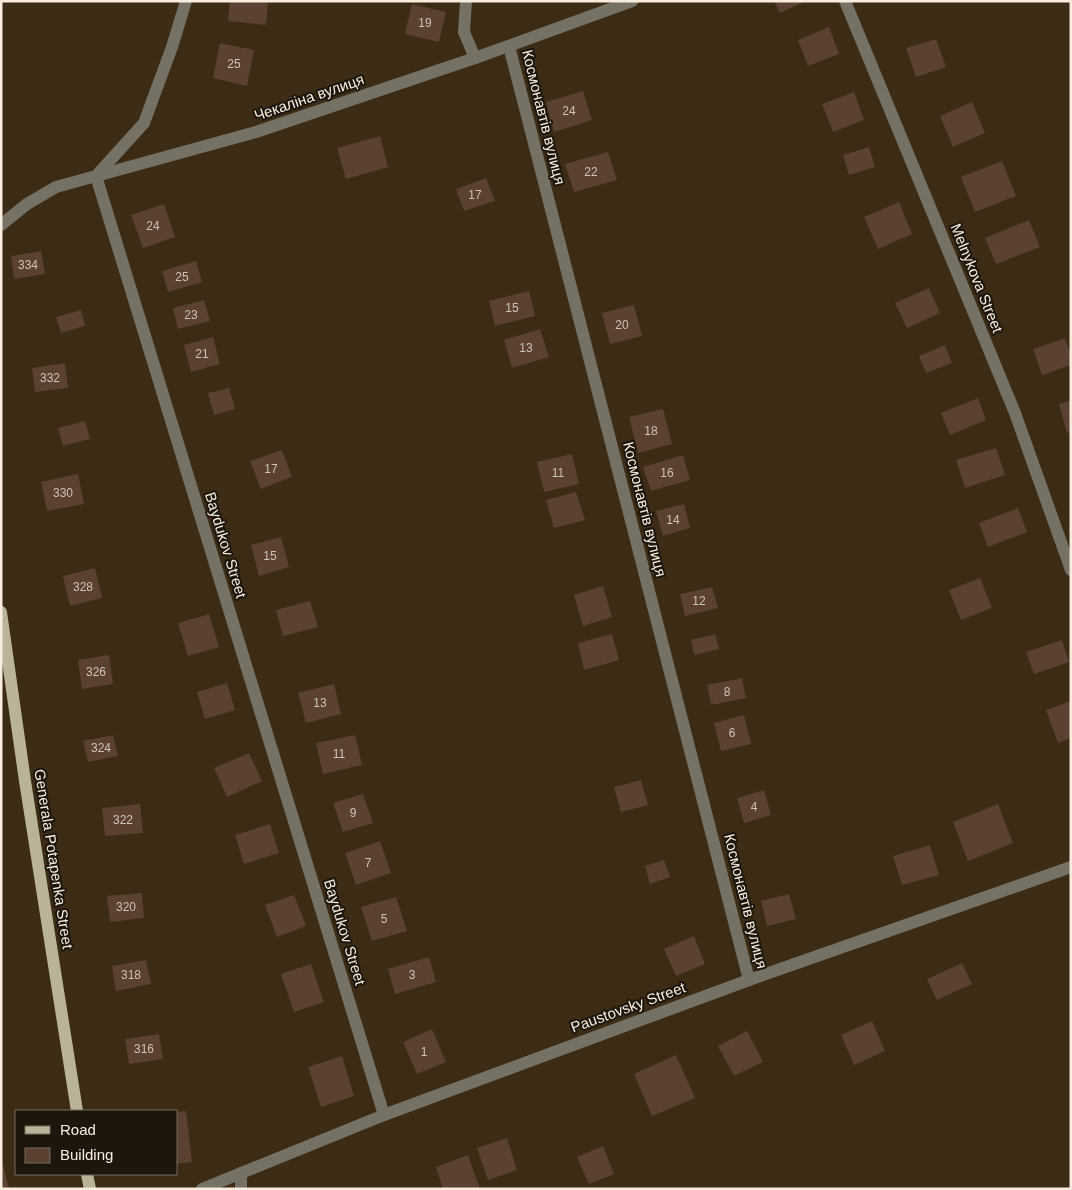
<svg xmlns="http://www.w3.org/2000/svg" width="1072" height="1190" viewBox="0 0 1072 1190" font-family="Arial,sans-serif">
<style>
.building{fill:#5a4132}
.lines{fill:none;stroke-linecap:round;stroke-linejoin:round}
.minor{stroke:#757164;stroke-width:12}
.major{stroke:#bab398;stroke-width:12}
.labels{text-anchor:middle;dominant-baseline:central;stroke-width:4;stroke-linejoin:round;paint-order:stroke}
.number-label{font-size:12px;fill:#d1c2b4}
.street-label{font-size:15px;fill:#f9ede0;stroke:#1d160c}
</style>
<rect width="100%" height="100%" fill="#3c2b15"/>
<g class="building">
<polygon points="230,1 268,1 266,25 228,21"/>
<polygon points="774,1 806,1 780,13"/>
<polygon points="412,4 446,12 439,42 405,34"/>
<polygon points="829,27 839,54 808,66 798,40"/>
<polygon points="936,39 946,67 916,77 906,48"/>
<polygon points="220,43 254,50 247,86 213,78"/>
<polygon points="583,91 592,120 554,132 546,102"/>
<polygon points="854,92 864,120 833,132 822,104"/>
<polygon points="972,102 985,133 953,147 940,116"/>
<polygon points="380,136 388,167 346,179 337,148"/>
<polygon points="869,147 875,167 849,175 843,155"/>
<polygon points="608,152 617,180 574,192 565,164"/>
<polygon points="1002,161 1016,196 975,212 961,177"/>
<polygon points="486,178 495,201 464,211 456,189"/>
<polygon points="899,202 912,234 878,249 864,217"/>
<polygon points="164,204 175,237 143,248 131,215"/>
<polygon points="1029,220 1040,247 996,264 985,238"/>
<polygon points="41,251 45,274 14,279 11,256"/>
<polygon points="196,261 202,282 168,292 162,271"/>
<polygon points="929,288 940,313 907,328 895,303"/>
<polygon points="529,291 535,316 495,326 489,301"/>
<polygon points="204,300 210,321 178,329 173,308"/>
<polygon points="634,305 642,336 610,344 602,313"/>
<polygon points="81,310 85,326 61,333 56,317"/>
<polygon points="540,329 549,357 512,368 504,340"/>
<polygon points="213,337 220,364 191,372 184,345"/>
<polygon points="1065,338 1071,355 1071,365 1042,375 1033,349"/>
<polygon points="945,345 952,363 926,373 919,356"/>
<polygon points="65,363 68,388 35,392 32,368"/>
<polygon points="229,388 235,409 214,415 208,393"/>
<polygon points="978,398 986,420 950,435 941,413"/>
<polygon points="1071,400 1071,432 1067,433 1059,404"/>
<polygon points="663,409 672,444 638,453 629,417"/>
<polygon points="85,421 90,439 63,446 58,428"/>
<polygon points="996,448 1005,475 965,488 956,460"/>
<polygon points="282,450 292,477 261,489 250,461"/>
<polygon points="572,454 579,484 544,492 537,462"/>
<polygon points="683,455 690,480 651,491 643,467"/>
<polygon points="78,474 84,504 47,511 41,482"/>
<polygon points="576,492 585,520 554,528 546,500"/>
<polygon points="684,504 690,528 663,536 656,511"/>
<polygon points="1018,508 1027,532 988,547 979,523"/>
<polygon points="281,537 289,567 259,576 251,545"/>
<polygon points="95,568 102,598 70,606 63,576"/>
<polygon points="980,578 992,608 961,620 949,590"/>
<polygon points="603,586 612,617 583,626 574,595"/>
<polygon points="712,587 718,608 685,616 680,594"/>
<polygon points="310,601 318,627 283,636 276,610"/>
<polygon points="209,614 219,647 188,656 178,623"/>
<polygon points="612,634 619,660 584,670 578,643"/>
<polygon points="715,634 719,649 694,655 691,640"/>
<polygon points="1062,640 1069,662 1034,674 1026,652"/>
<polygon points="109,655 113,684 82,689 78,660"/>
<polygon points="742,678 746,698 711,705 707,685"/>
<polygon points="227,683 235,710 205,719 197,692"/>
<polygon points="334,684 341,714 306,723 298,693"/>
<polygon points="1071,701 1071,738 1058,743 1046,710"/>
<polygon points="744,715 751,744 721,751 714,723"/>
<polygon points="113,735 118,756 88,762 83,741"/>
<polygon points="355,735 362,765 323,774 316,743"/>
<polygon points="249,753 262,781 227,797 214,768"/>
<polygon points="641,780 648,805 621,812 614,787"/>
<polygon points="764,790 771,815 744,823 737,798"/>
<polygon points="363,794 373,823 343,832 333,803"/>
<polygon points="140,804 143,833 105,836 102,808"/>
<polygon points="998,804 1013,843 968,861 953,822"/>
<polygon points="270,824 279,853 244,864 235,835"/>
<polygon points="380,841 391,873 356,885 345,853"/>
<polygon points="930,845 939,875 902,885 893,856"/>
<polygon points="664,860 670,877 650,884 645,866"/>
<polygon points="142,893 144,918 110,922 107,896"/>
<polygon points="789,894 796,919 767,926 761,901"/>
<polygon points="294,895 306,926 277,937 265,905"/>
<polygon points="396,897 407,931 372,941 361,907"/>
<polygon points="694,936 705,964 676,976 664,949"/>
<polygon points="429,957 436,982 395,994 388,969"/>
<polygon points="146,960 151,984 116,991 112,966"/>
<polygon points="962,963 972,984 937,1000 927,979"/>
<polygon points="311,964 324,1002 294,1012 281,974"/>
<polygon points="872,1021 885,1051 854,1065 841,1035"/>
<polygon points="432,1029 446,1062 417,1074 403,1042"/>
<polygon points="747,1031 763,1062 734,1076 718,1046"/>
<polygon points="159,1034 163,1059 129,1064 125,1039"/>
<polygon points="676,1055 695,1098 652,1116 634,1074"/>
<polygon points="342,1056 354,1096 321,1107 308,1067"/>
<polygon points="186,1111 192,1162 176,1164 176,1112"/>
<polygon points="507,1138 517,1170 488,1180 477,1148"/>
<polygon points="603,1146 614,1174 589,1184 577,1157"/>
<polygon points="468,1155 480,1189 443,1189 436,1167"/>
<polygon points="2,1161 4,1168 9,1189 1,1189"/>
</g>
<g class="lines">
<g class="minor">
<polyline points="186,1 172,47 144,123 96,176 384,1115"/>
<polyline points="466,1 464,32 475,58"/>
<polyline points="845,1 1015,413 1071,570"/>
<polyline points="509,46 749,980"/>
<polyline points="1,225 27,204 56,187 256,132 475,58 632,1"/>
<polyline points="241,1173 241,1189"/>
<polyline points="202,1189 384,1115 749,980 1071,867"/>
</g>
<g class="major">
<polyline points="1,612 25,781 77,1111"/>
<polyline points="87,1174 90,1189"/>
</g>
</g>
<g class="labels">
<g class="number-label">
<text x="425" y="23">19</text>
<text x="234" y="64">25</text>
<text x="569" y="111">24</text>
<text x="591" y="172">22</text>
<text x="475" y="195">17</text>
<text x="153" y="226">24</text>
<text x="28" y="265">334</text>
<text x="182" y="277">25</text>
<text x="512" y="308">15</text>
<text x="191" y="315">23</text>
<text x="622" y="325">20</text>
<text x="526" y="348">13</text>
<text x="202" y="354">21</text>
<text x="50" y="378">332</text>
<text x="651" y="431">18</text>
<text x="271" y="469">17</text>
<text x="558" y="473">11</text>
<text x="667" y="473">16</text>
<text x="63" y="493">330</text>
<text x="673" y="520">14</text>
<text x="270" y="556">15</text>
<text x="83" y="587">328</text>
<text x="699" y="601">12</text>
<text x="96" y="672">326</text>
<text x="727" y="692">8</text>
<text x="320" y="703">13</text>
<text x="732" y="733">6</text>
<text x="101" y="748">324</text>
<text x="339" y="754">11</text>
<text x="754" y="807">4</text>
<text x="353" y="813">9</text>
<text x="123" y="820">322</text>
<text x="368" y="863">7</text>
<text x="126" y="907">320</text>
<text x="384" y="919">5</text>
<text x="131" y="975">318</text>
<text x="412" y="975">3</text>
<text x="144" y="1049">316</text>
<text x="424" y="1052">1</text>
</g>
<g class="street-label">
<text transform="translate(309 97) rotate(-19)">Чекаліна вулиця</text>
<text transform="translate(544 117) rotate(76)">Космонавтів вулиця</text>
<text transform="translate(977 278) rotate(68)">Melnykova Street</text>
<text transform="translate(645 509) rotate(76)">Космонавтів вулиця</text>
<text transform="translate(226 545) rotate(73)">Baydukov Street</text>
<text transform="translate(54 859) rotate(81)">Generala Potapenka Street</text>
<text transform="translate(746 901) rotate(76)">Космонавтів вулиця</text>
<text transform="translate(345 932) rotate(73)">Baydukov Street</text>
<text transform="translate(628 1007) rotate(-20)">Paustovsky Street</text>
</g>
</g>
<rect width="1072" height="1190" fill="none" stroke="#f9ede0" stroke-width="5"/>
<rect x="15" y="1110" width="162" height="65" fill="#1d160c" stroke="#756c61"/>
<rect x="25" y="1126" width="25" height="8" fill="#bab398" stroke="#756c61"/>
<text x="60" y="1135" font-size="15" fill="#f9ede0">Road</text>
<rect x="25" y="1148" width="25" height="15" fill="#5a4132" stroke="#756c61"/>
<text x="60" y="1160" font-size="15" fill="#f9ede0">Building</text>
</svg>
